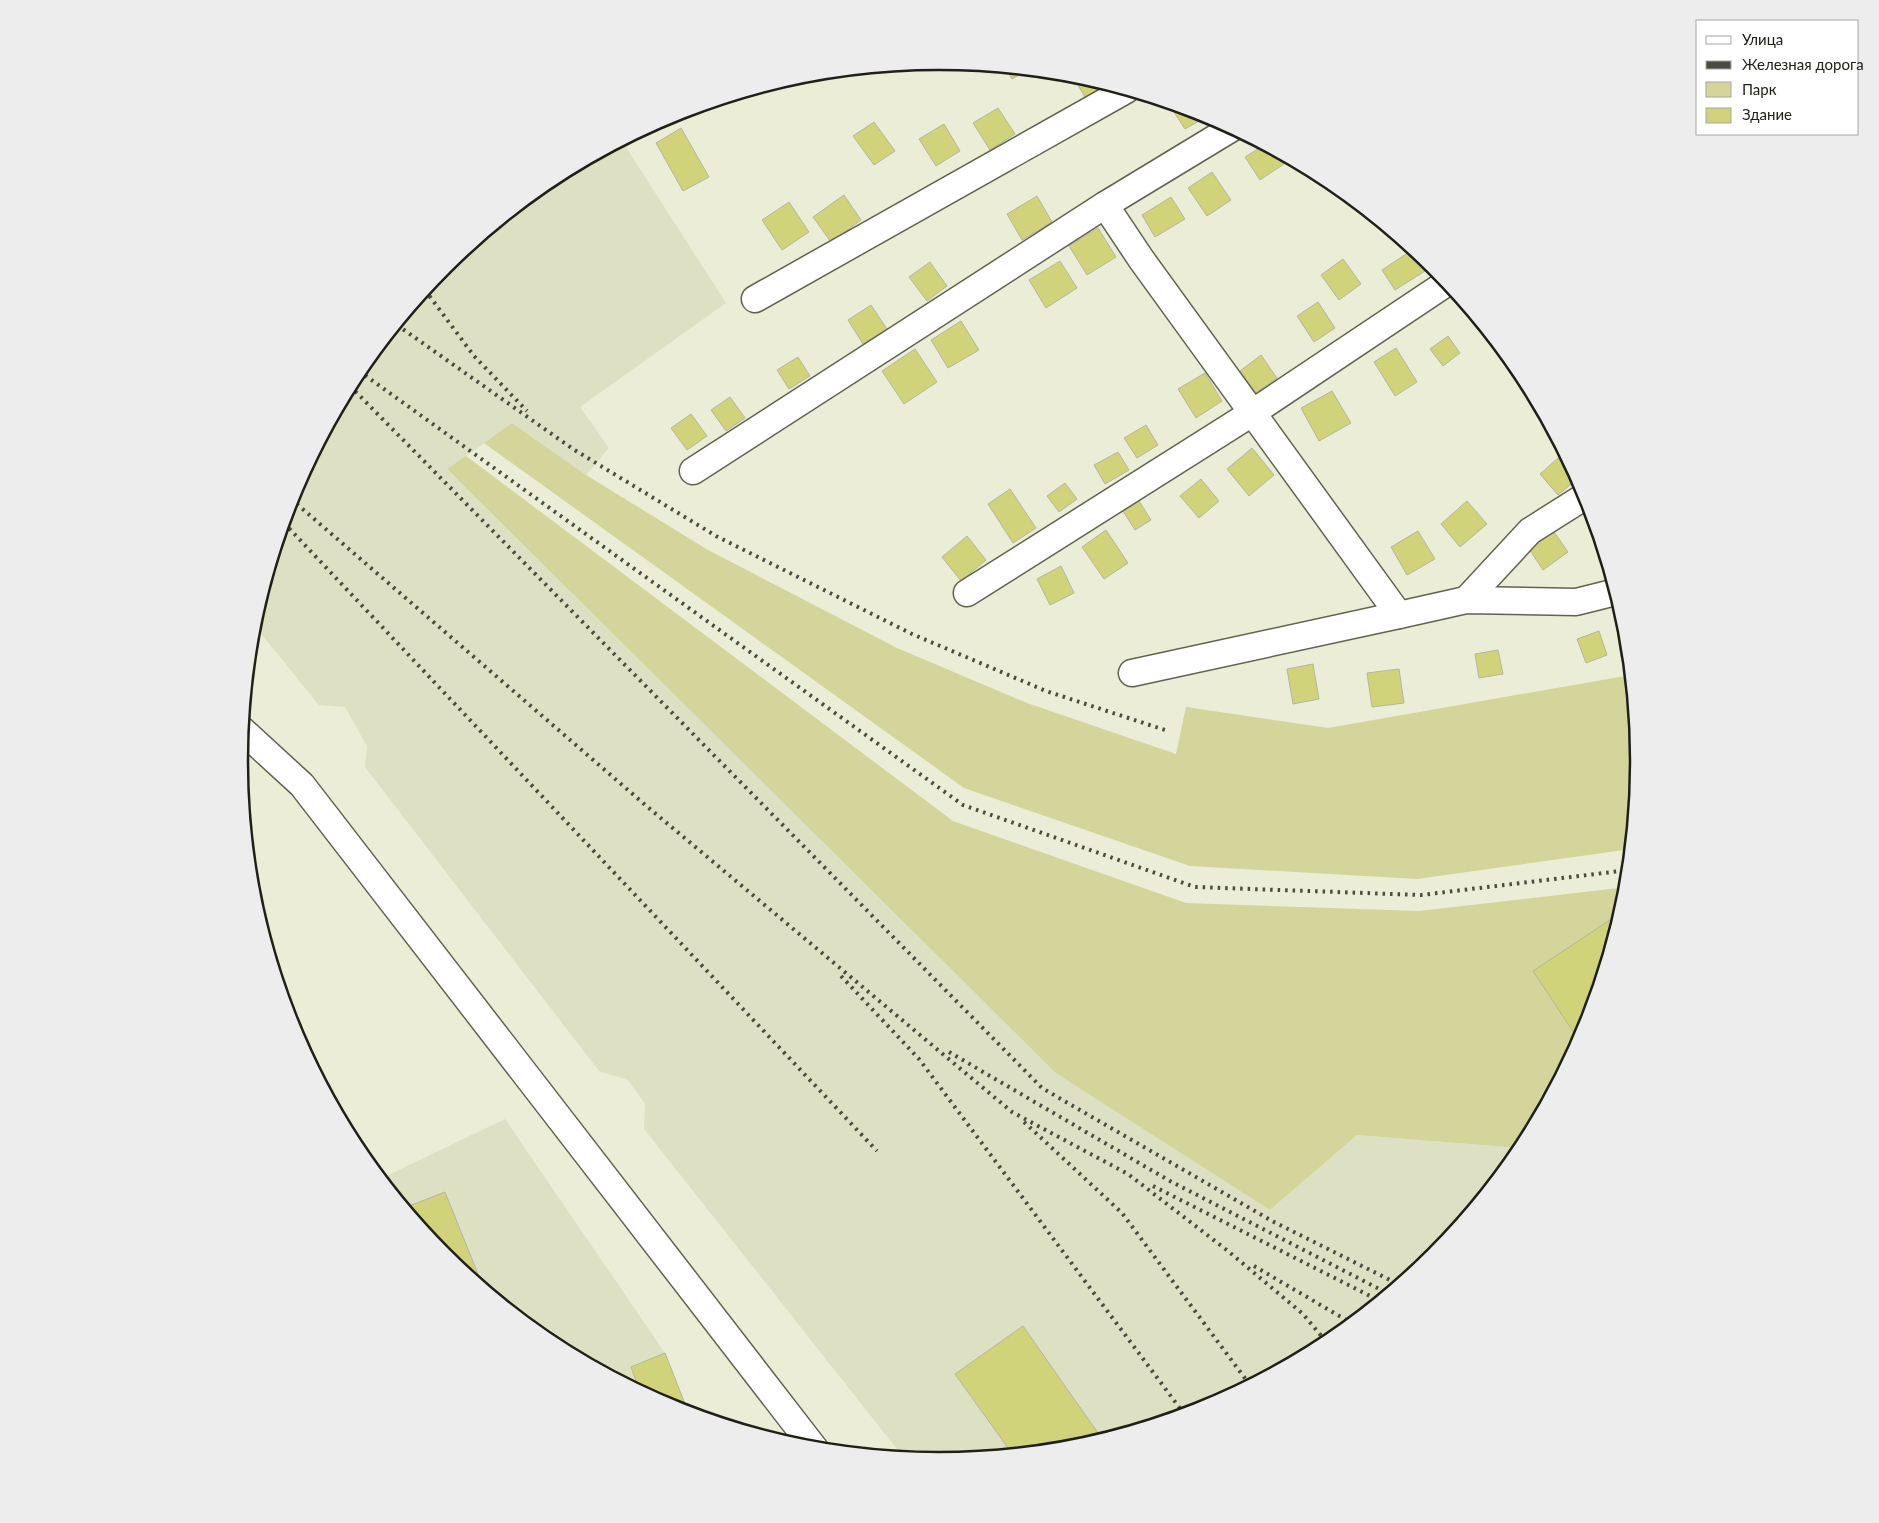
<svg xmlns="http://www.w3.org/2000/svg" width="1879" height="1523" viewBox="0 0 1879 1523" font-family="Lato,sans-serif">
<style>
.built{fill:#dee0c3}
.green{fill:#d3d59a}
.building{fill:#d0d37a;stroke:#b5b6a1}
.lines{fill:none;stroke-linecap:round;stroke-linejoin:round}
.minor-casing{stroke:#62634f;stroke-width:29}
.minor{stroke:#fff;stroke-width:26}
.rail{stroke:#4a4a3f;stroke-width:4;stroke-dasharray:2.5 5;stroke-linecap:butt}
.rim{fill:none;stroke:#202018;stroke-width:2.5}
</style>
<rect width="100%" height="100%" fill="#ebedd6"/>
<g class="built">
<polygon points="622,141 726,303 580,407 609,448 586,475 512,423 447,470 1270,1210 1357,1135 1520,1148 1525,1144 1522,1151 1434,1257 1328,1344 1207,1409 1076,1448 939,1462 904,1458 644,1129 645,1104 628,1080 599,1071 365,767 367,746 345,707 319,705 253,624 293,493 357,372 445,266 551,179"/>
<polygon points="505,1119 665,1353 689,1414 671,1408 550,1344 444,1256 380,1179"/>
</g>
<g class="green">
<polygon points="512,423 586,475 708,550 897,648 1027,703 1176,754 1186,707 1328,728 1631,675 1640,762 1631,849 1417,879 1190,866 964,788 484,443"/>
<polygon points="466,456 953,821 1186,903 1419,911 1627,887 1626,898 1586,1030 1525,1144 1520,1148 1357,1135 1270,1210 1056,1073 447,469"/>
</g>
<g class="building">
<polygon points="1006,68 1028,70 1012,79"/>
<polygon points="1078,75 1111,85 1086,99 1074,78"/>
<polygon points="1177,105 1195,111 1201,120 1185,129 1172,109"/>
<polygon points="998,108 1015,134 990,150 973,123"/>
<polygon points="874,122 895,151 874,165 853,136"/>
<polygon points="944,124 960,151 936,166 919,139"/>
<polygon points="681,128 709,177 683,191 656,143"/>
<polygon points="1264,145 1276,151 1284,164 1260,180 1245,157"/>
<polygon points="1212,172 1231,200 1207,216 1188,188"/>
<polygon points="844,195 861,220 831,242 813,217"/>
<polygon points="1037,196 1052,222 1022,240 1007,214"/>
<polygon points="1171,197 1185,219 1155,237 1142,215"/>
<polygon points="789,202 809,232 782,250 762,220"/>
<polygon points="1098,228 1116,257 1087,275 1069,246"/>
<polygon points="1412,250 1425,271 1395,290 1382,270"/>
<polygon points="1343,259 1361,284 1339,300 1321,275"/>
<polygon points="1060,261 1077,288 1046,308 1029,280"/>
<polygon points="930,262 947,286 927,301 909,277"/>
<polygon points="1318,302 1335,328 1314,342 1297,316"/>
<polygon points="871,305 887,329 863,344 848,320"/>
<polygon points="961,321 979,350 948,368 931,340"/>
<polygon points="1448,336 1460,353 1443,366 1430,349"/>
<polygon points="1396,348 1417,382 1395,396 1374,362"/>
<polygon points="915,349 937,382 904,404 882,371"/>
<polygon points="1261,355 1277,378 1256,393 1240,371"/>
<polygon points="798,357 810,376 789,389 777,370"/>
<polygon points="1205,373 1222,401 1196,418 1178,389"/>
<polygon points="1332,391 1351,423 1319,441 1301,408"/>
<polygon points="730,397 745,418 726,431 711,410"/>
<polygon points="691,414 707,436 687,450 671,428"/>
<polygon points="1146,425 1158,445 1137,458 1124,438"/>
<polygon points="1252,448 1274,475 1249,496 1227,469"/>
<polygon points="1118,452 1129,470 1105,484 1094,465"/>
<polygon points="1558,458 1576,480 1558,495 1540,474"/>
<polygon points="1201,479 1219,501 1199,518 1180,496"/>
<polygon points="1065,483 1077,499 1059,512 1047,496"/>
<polygon points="1010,489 1036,528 1013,543 988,504"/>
<polygon points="1139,501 1151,520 1135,530 1123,511"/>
<polygon points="1467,501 1487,524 1460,547 1441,524"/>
<polygon points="1552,529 1568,552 1543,570 1527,546"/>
<polygon points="1106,530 1128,563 1104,579 1082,547"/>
<polygon points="1418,531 1435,559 1407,575 1391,547"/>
<polygon points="967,536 986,560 961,581 942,557"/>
<polygon points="1061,566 1074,593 1050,605 1037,579"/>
<polygon points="1627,629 1629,655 1621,657 1617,630"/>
<polygon points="1599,631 1607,655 1586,663 1577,639"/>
<polygon points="1498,650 1503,674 1479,678 1475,654"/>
<polygon points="1313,664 1319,699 1293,704 1287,669"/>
<polygon points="1399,669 1404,703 1372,707 1367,673"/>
<polygon points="1622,912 1586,1030 1580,1042 1533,971"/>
<polygon points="445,1192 484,1289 444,1256 404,1208"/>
<polygon points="1023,1326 1065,1386 1103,1440 1076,1448 1013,1455 955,1374"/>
<polygon points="665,1353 689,1414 671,1408 640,1392 631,1367"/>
</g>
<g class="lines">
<defs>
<g id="minor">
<polyline points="1105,205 1141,259 1399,615 1466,600 1576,602 1616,592"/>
<polyline points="755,299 1126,90"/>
<polyline points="693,471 1105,205 1232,128"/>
<polyline points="967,593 1252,413 1448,282"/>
<polyline points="1466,600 1530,531 1587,495"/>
<polyline points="1132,673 1399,615"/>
<polyline points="242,730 302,785 815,1449"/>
</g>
</defs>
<use href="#minor" class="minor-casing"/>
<use href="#minor" class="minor"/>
<g class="rail">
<polyline points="425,290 474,356 527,411"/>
<polyline points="397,325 573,449 716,536 912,634 1046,691 1165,730"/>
<polyline points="359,371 963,805 1195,887 1421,895 1629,870"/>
<polyline points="350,386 1042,1088 1272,1221 1400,1285"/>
<polyline points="291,499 650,809 1012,1112 1128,1174 1228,1251 1303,1314 1328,1344"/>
<polyline points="284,523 877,1151"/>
<polyline points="841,976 919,1059 1185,1415"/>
<polyline points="949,1052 1170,1181 1389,1294"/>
<polyline points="1024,1122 1122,1213 1250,1385"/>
<polyline points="1153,1186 1380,1301"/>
<polyline points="1254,1266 1353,1324"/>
</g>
</g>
<path d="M0 0H1879V1523H0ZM248 761a691 691 0 1 1 1382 0a691 691 0 1 1-1382 0Z" fill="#ededed" fill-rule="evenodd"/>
<path class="rim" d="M248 761a691 691 0 1 1 1382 0a691 691 0 1 1-1382 0Z"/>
<rect x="1696" y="20" width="162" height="115" fill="#ffffff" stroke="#a6a6a3"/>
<rect x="1706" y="36" width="25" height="8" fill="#ffffff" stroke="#a6a6a3"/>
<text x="1742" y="45" font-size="15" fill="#202018">Улица</text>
<rect x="1706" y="61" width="25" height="8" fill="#4a4a3f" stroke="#a6a6a3"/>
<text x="1742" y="70" font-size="15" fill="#202018">Железная дорога</text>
<rect x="1706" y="82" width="25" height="15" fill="#d3d59a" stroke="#a6a6a3"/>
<text x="1742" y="95" font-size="15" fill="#202018">Парк</text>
<rect x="1706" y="108" width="25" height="15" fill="#d0d37a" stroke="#a6a6a3"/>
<text x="1742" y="120" font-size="15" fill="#202018">Здание</text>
</svg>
